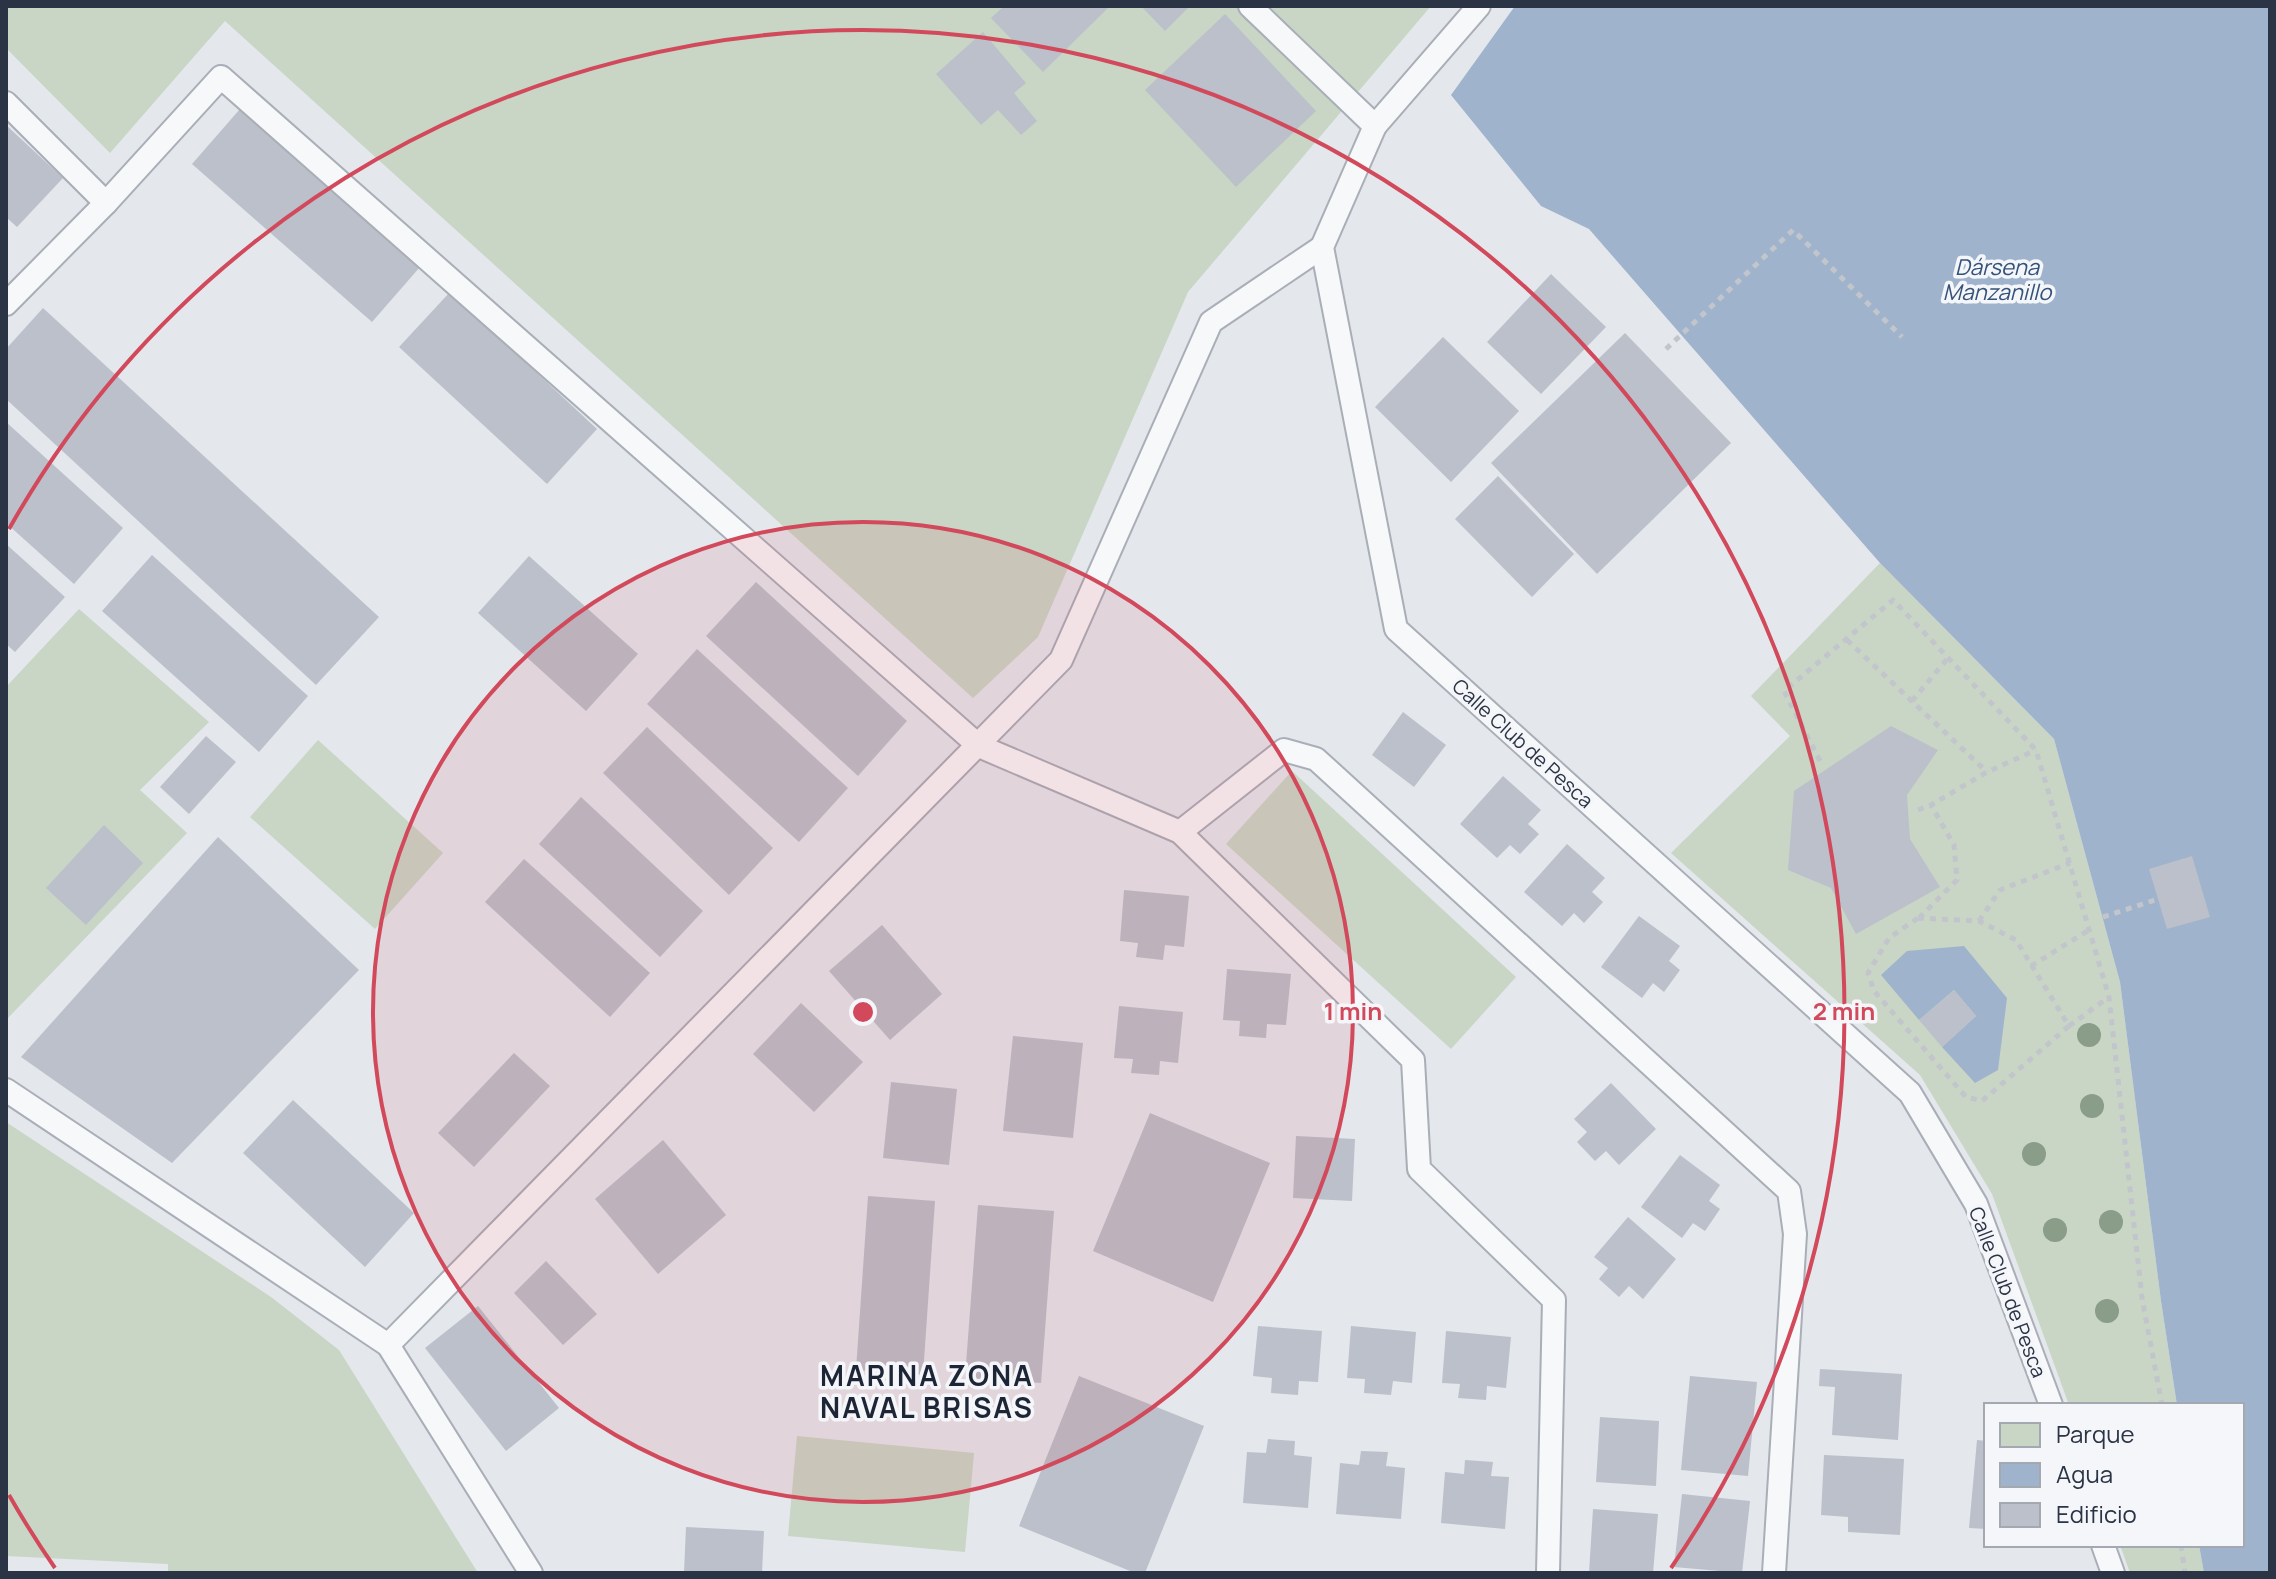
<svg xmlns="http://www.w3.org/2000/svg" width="2276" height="1579" viewBox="0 0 2276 1579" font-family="Manrope,sans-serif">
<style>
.green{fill:#c9d6c5}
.water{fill:#9fb4cc}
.building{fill:#bbc0ca}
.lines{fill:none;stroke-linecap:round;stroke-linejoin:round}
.service-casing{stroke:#a9aeb7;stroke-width:26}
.path{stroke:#c2c5cb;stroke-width:5;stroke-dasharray:6 6;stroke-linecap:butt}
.service{stroke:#f7f8fa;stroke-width:22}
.tree{fill:#899d89}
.ring{fill:none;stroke:#d1495b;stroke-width:4}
.labels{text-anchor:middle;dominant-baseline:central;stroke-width:7;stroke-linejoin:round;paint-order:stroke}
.street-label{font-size:20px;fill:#2b3445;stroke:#f4f6f9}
.water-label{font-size:22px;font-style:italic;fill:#34527a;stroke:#f4f6f9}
.district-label{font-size:28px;font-weight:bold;letter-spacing:2px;fill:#1d2536;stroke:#f4f6f9}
.centre{fill:#d1495b;stroke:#f4f6f9;stroke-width:4}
.ring-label{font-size:24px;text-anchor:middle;font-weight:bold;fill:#d1495b;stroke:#f4f6f9;stroke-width:7;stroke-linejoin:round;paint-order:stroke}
</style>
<rect width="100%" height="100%" fill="#e4e7ec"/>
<g class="green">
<polygon points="6,6 1431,6 1188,292 1038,637 973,698 225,21 110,153 6,48"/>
<polygon points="1880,563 2054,739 2120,982 2161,1301 2177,1405 2069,1405 1992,1194 1920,1075 1671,853 1790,736 1751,696"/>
<polygon points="79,609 209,722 140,790 187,833 6,1020 6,687"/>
<polygon points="318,740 443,853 375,929 250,817"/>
<polygon points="1292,771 1516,977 1451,1049 1226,844"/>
<polygon points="6,1122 271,1297 339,1350 478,1573 168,1573 168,1564 6,1556"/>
<polygon points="797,1436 974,1453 965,1552 788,1536"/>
<polygon points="2120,1545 2199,1545 2204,1573 2130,1573"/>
</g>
<g class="water">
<polygon points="1515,6 2270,6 2270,1573 2204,1573 2199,1545 2242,1545 2242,1405 2177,1405 2161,1301 2120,982 2054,739 1880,563 1589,229 1541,206 1451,95"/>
<polygon points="1964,946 2007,998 1998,1070 1975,1083 1942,1047 1976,1016 1954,990 1919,1020 1881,975 1907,951"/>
</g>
<g class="building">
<polygon points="1004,6 1110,6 1043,72 991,18"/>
<polygon points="1141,6 1190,6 1165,31"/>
<polygon points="1225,14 1316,111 1236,187 1145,90"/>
<polygon points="983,32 1026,83 1014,93 1037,121 1021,135 998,110 981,125 936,74"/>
<polygon points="240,109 420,267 372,322 192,164"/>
<polygon points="6,125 63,178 17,227 6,217"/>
<polygon points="1551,274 1606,327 1541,394 1487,342"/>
<polygon points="450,292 597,429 547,484 399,347"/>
<polygon points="43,308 379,617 316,685 6,399 6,349"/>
<polygon points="1625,333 1731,443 1597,574 1491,463"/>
<polygon points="1443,337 1519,411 1451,482 1375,407"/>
<polygon points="6,422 123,528 74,584 6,523"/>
<polygon points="1498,476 1574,554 1532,597 1455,519"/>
<polygon points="6,544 65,597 15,652 6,644"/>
<polygon points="152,555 308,696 259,752 102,611"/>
<polygon points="529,556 638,654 586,711 478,613"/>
<polygon points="756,582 907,721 858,776 706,636"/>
<polygon points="697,649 848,788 799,842 647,704"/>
<polygon points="1403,712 1446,745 1414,787 1372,755"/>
<polygon points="1891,726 1938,750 1907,795 1910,839 1940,887 1856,934 1831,888 1788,870 1794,791"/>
<polygon points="647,727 773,848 729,895 603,773"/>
<polygon points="206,736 236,762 189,814 160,787"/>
<polygon points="1503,776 1541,810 1528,824 1539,834 1520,854 1510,845 1497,858 1460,824"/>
<polygon points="581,797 703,911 660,957 539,844"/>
<polygon points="104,825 143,863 86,925 46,888"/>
<polygon points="218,837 359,970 172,1163 21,1057"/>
<polygon points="1567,844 1605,878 1592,892 1603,902 1584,923 1574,913 1562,926 1524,892"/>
<polygon points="2192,856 2210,917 2167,929 2149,869"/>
<polygon points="524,859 650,973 610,1017 485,902"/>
<polygon points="1124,890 1189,896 1184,947 1165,945 1163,960 1136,957 1138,943 1120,941"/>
<polygon points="1639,916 1680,946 1669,961 1680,970 1664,992 1653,983 1642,998 1601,967"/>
<polygon points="882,925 942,994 890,1040 829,971"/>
<polygon points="1227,969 1291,974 1286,1025 1267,1024 1266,1038 1239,1036 1240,1021 1223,1020"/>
<polygon points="1954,990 1976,1016 1942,1047 1919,1020"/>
<polygon points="801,1003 863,1062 814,1112 753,1054"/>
<polygon points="1119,1006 1183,1012 1178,1063 1160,1061 1159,1075 1131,1073 1133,1059 1114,1058"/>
<polygon points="1013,1036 1083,1043 1073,1138 1003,1131"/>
<polygon points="514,1053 550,1086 474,1167 438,1133"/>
<polygon points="891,1082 957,1089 949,1165 883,1158"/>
<polygon points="1611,1083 1656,1129 1619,1165 1606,1151 1595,1161 1577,1142 1587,1132 1574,1119"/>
<polygon points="293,1100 414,1213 365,1267 243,1153"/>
<polygon points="1150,1113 1270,1163 1213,1302 1093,1251"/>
<polygon points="1296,1136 1355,1139 1352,1201 1293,1198"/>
<polygon points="663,1140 726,1215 658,1274 595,1199"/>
<polygon points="1680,1155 1720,1185 1709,1201 1720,1209 1705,1231 1693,1223 1682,1238 1641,1207"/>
<polygon points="868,1196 935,1201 923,1375 856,1370"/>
<polygon points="978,1205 1054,1211 1041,1383 965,1378"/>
<polygon points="1628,1217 1676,1259 1643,1299 1629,1286 1619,1297 1599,1279 1608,1268 1594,1257"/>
<polygon points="546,1261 597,1314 563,1345 514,1293"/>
<polygon points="478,1306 559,1408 506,1451 425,1348"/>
<polygon points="1258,1326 1322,1331 1318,1382 1299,1381 1298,1395 1271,1393 1272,1378 1253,1376"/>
<polygon points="1351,1326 1416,1332 1412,1383 1393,1381 1391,1395 1364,1393 1365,1379 1347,1378"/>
<polygon points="1446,1331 1511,1337 1506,1388 1487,1386 1486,1400 1458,1398 1460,1384 1442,1383"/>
<polygon points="1820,1369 1902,1374 1898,1440 1832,1435 1835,1387 1819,1386"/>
<polygon points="1079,1376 1204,1426 1145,1573 1135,1573 1019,1526"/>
<polygon points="1690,1376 1757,1382 1748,1476 1681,1470"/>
<polygon points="1600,1417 1659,1421 1656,1486 1596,1482"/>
<polygon points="1268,1439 1295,1441 1294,1455 1312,1457 1308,1508 1243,1503 1247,1452 1266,1453"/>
<polygon points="1977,1440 1986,1441 1986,1529 1969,1528"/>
<polygon points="1361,1451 1388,1452 1386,1466 1405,1468 1401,1519 1336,1514 1340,1463 1359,1465"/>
<polygon points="1824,1455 1904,1459 1900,1535 1848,1532 1848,1517 1821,1515"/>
<polygon points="1465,1460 1493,1462 1491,1476 1509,1477 1505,1529 1441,1523 1445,1472 1464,1474"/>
<polygon points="1682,1494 1750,1501 1742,1573 1674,1567"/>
<polygon points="1593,1509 1658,1514 1653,1573 1589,1573"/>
<polygon points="686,1527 764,1531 762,1573 684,1573"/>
</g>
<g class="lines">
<defs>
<g id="service">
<polyline points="1250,6 1375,126 1322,247 1396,629 1910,1093 1976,1204 2051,1405"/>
<polyline points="6,103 106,203"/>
<polyline points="1375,126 1479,6"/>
<polyline points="6,304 106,203 221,77 979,746 1180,832 1413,1060 1419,1169 1554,1300 1548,1573"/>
<polyline points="1180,832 1284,750 1316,759 1789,1191 1795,1234 1774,1573"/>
<polyline points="6,1090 388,1345 531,1573"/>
<polyline points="388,1345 1061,660 1211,322 1322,247"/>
<polyline points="2103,1545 2113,1573"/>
</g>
</defs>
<use href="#service" class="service-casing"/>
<g class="path">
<polyline points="1666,349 1793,230 1902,337"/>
<polyline points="1847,640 1987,772"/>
<polyline points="1912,701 1948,658"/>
<polyline points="1820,761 1784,691 1893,600 2036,750 2109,997 2142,1298 2162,1405"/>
<polyline points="1918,810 1931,805 1987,772 2036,750"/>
<polyline points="2103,917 2158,899"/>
<polygon points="1918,918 1979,921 2016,940 2069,1026 1982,1101 1966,1097 1874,991 1868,973 1889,938"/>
<polyline points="1919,918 1957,880 1954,845 1931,805"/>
<polyline points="1979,921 2000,890 2070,863"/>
<polyline points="2031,966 2089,930"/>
<polyline points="2069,1026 2109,997"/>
<polyline points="2181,1545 2185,1573"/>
</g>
<use href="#service" class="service"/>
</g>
<g class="tree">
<circle cx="2089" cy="1035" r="12"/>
<circle cx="2092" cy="1106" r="12"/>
<circle cx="2034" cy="1154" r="12"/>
<circle cx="2111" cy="1222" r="12"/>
<circle cx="2055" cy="1230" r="12"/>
<circle cx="2107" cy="1311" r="12"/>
</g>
<circle cx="863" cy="1012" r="490" fill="#d1495b" fill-opacity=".12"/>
<g class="ring">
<circle cx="863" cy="1012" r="490"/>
<path d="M55 1568A981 981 0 0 1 9 1495M9 529A981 981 0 1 1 1671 1568"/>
</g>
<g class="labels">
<g class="street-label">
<text transform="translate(1523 743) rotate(42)">Calle Club de Pesca</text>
<text transform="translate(2008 1292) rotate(69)">Calle Club de Pesca</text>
</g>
<g class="water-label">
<text x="1997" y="267">Dársena<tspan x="1997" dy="25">Manzanillo</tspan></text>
</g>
<g class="district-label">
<text x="927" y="1375">MARINA ZONA<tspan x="927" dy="32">NAVAL BRISAS</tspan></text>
</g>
</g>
<circle cx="863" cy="1012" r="12" class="centre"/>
<g class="ring-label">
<text x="1353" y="1020">1 min</text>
<text x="1844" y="1020">2 min</text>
</g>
<rect width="2276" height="1579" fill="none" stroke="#2b3445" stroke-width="16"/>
<rect x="1984" y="1403" width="260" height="144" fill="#f4f6f9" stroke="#a4a8b1" stroke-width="2"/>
<rect x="2000" y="1423" width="40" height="24" fill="#c9d6c5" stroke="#a4a8b1" stroke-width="2"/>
<text x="2056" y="1443" font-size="24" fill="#2b3445">Parque</text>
<rect x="2000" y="1463" width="40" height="24" fill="#9fb4cc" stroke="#a4a8b1" stroke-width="2"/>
<text x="2056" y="1483" font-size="24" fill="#2b3445">Agua</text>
<rect x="2000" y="1503" width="40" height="24" fill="#bbc0ca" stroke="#a4a8b1" stroke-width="2"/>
<text x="2056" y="1523" font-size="24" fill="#2b3445">Edificio</text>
</svg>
